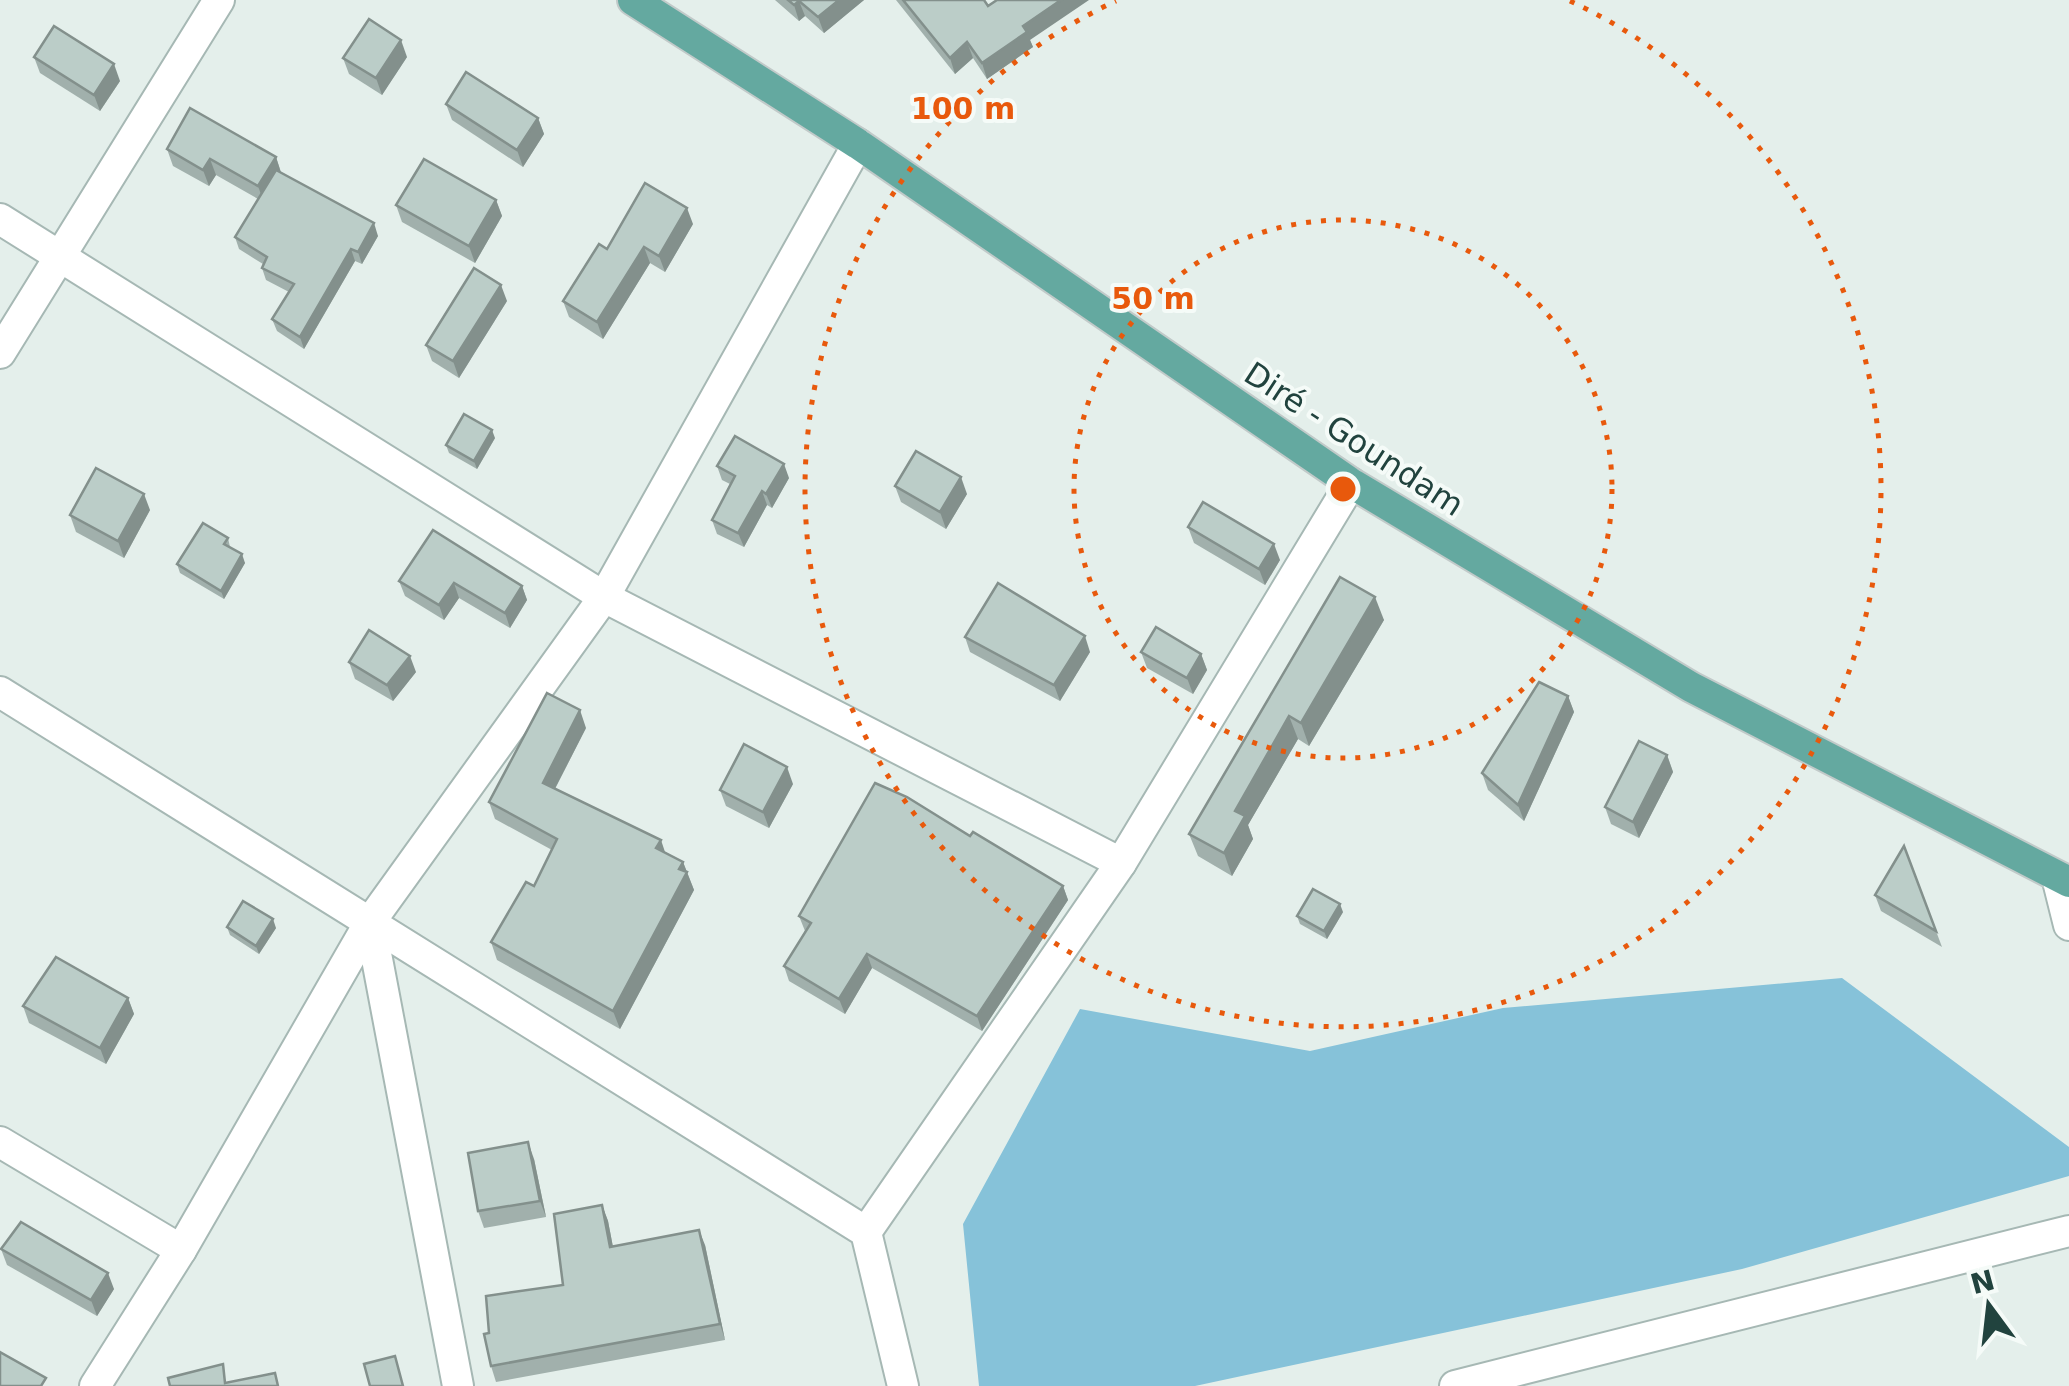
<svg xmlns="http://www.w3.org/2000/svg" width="2069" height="1386" viewBox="0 0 2069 1386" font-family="'DejaVu Sans',sans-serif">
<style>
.water{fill:#86c2d9}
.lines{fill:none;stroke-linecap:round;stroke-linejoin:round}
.minor-casing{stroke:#a6b8b4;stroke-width:34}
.major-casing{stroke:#c1cac9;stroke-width:34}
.minor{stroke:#fff;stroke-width:30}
.major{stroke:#64a9a0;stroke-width:30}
.wall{fill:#a1b0ac}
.shaded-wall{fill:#83908c}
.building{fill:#bbcdc8;stroke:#83908c;stroke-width:2.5}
.ring{fill:none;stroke:#e8590c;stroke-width:5;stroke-dasharray:5 10}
.labels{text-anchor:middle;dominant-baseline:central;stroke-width:8;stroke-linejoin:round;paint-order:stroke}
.street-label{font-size:32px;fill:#21433e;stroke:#f5fbf8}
.centre{fill:#e8590c;stroke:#f5fbf8;stroke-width:5}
.ring-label{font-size:30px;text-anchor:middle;font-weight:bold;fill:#e8590c;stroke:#f5fbf8;stroke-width:8;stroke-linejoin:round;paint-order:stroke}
</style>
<rect width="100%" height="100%" fill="#e4efeb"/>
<polygon class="water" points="1842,978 2069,1147 2069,1176 1742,1269 1195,1386 979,1386 963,1224 1080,1009 1310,1051 1503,1008"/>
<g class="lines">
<defs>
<g id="minor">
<polyline points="0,219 604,597 1121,863"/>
<polyline points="0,353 219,0"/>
<polyline points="0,692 866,1232 903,1386"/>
<polyline points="2057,877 2069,925"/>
<polyline points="370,922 458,1386"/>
<polyline points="0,1142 181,1250"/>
<polyline points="866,1232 1121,863 1351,483"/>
<polyline points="95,1386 181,1250 370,922 604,597 858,144"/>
<polyline points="1455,1386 2069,1231"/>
</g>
<polyline id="major" points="633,0 858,144 1351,483 1691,687 2069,882"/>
</defs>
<use href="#minor" class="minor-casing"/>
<use href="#major" class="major-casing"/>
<use href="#minor" class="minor"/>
<use href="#major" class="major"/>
</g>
<g class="wall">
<polygon points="775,0 864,0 824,33 805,16 799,21"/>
<polygon points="896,0 984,0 988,6 1030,40 1033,47 987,79 973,58 955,74"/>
<polygon points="34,57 120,81 100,111 40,73"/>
<polygon points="407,57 382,95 349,74 343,58"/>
<polygon points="446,104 538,118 544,134 523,167 452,120"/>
<polygon points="167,149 276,157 281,172 378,236 362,264 355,261 304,349 277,331 272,319 289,292 266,280 262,268 263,264 239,249 235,237 258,199 216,175 209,186 173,166"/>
<polygon points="496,200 502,216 475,263 402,222 396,205"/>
<polygon points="693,224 665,272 650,263 603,339 569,317 563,301 607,249"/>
<polygon points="507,301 459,378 432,361 426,345"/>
<polygon points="495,438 477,469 449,453 446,445"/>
<polygon points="717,466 789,478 772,508 767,505 744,547 717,534 712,520 730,484 722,480"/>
<polygon points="895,486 967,494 946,529 901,502"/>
<polygon points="150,510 124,558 76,532 70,515"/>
<polygon points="1188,527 1280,560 1265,585 1194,543"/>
<polygon points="228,538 230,547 245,563 224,599 180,573 177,564"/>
<polygon points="1340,577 1384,620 1309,746 1298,739 1248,825 1253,839 1232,876 1198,856 1189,834"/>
<polygon points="399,581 522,586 527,600 510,628 459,598 444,620 405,596"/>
<polygon points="965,637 1090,652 1060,701 970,652"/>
<polygon points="1141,652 1201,654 1207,670 1193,694 1147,668"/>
<polygon points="349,662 416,672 393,701 355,679"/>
<polygon points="1568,696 1574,712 1524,821 1488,790 1482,773"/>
<polygon points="586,728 555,789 683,862 694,890 620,1029 497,960 491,942 534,886 552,850 495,819 489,802"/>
<polygon points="1667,755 1673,772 1639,838 1611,824 1605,807"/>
<polygon points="793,784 769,828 726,806 720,790"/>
<polygon points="970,836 1063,886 1068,900 982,1031 872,968 845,1014 789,981 784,966 805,931 799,916"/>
<polygon points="1904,846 1942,947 1881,911 1875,895"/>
<polygon points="1343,912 1327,939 1300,924 1297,916"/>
<polygon points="227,927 276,928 259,954 230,935"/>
<polygon points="128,998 134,1014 106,1064 29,1023 23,1006"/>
<polygon points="534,1159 546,1217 484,1228 478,1211"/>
<polygon points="602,1205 608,1221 613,1247 705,1245 725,1340 496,1382 491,1366 563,1285"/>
<polygon points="1,1249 114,1289 97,1316 7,1265"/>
</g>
<g class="shaded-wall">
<polygon points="839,0 864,0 824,33 818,17"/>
<polygon points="1061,0 1089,0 1030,40 1033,47 987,79 982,63 1023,26"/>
<polygon points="799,1 805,16 799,21 794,5"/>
<polygon points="401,40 407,57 382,95 376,78"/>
<polygon points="967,42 973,58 955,74 950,58"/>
<polygon points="114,64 120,81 100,111 94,95"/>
<polygon points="538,118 544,134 523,167 517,150"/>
<polygon points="276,157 281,173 264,203 258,186"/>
<polygon points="210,159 216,175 209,186 203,170"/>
<polygon points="496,200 502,216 475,263 469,246"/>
<polygon points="687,208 693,224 665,272 659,256"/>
<polygon points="374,223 378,236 362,264 358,252"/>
<polygon points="644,247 650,263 603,339 597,322"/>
<polygon points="351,249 355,261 304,349 300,337"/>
<polygon points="501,285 507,301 459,378 453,361"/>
<polygon points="492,430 495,438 477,469 474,461"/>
<polygon points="784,464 789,478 772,508 766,494"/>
<polygon points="961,477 967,494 946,529 940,512"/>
<polygon points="762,491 767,505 744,547 738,533"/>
<polygon points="144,494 150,510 124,558 118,541"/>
<polygon points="1274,544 1280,560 1265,585 1259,569"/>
<polygon points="242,554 245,563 224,599 221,591"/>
<polygon points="454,583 459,598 444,620 439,605"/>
<polygon points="522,586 527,600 510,628 505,613"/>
<polygon points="1375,597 1384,620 1309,746 1301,723"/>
<polygon points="1085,636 1090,652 1060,701 1054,685"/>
<polygon points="1201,654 1207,670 1193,694 1187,678"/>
<polygon points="410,656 416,672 393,701 387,685"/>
<polygon points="1568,696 1574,712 1524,821 1518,805"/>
<polygon points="580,710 586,728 549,800 543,783"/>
<polygon points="1289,716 1298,739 1248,825 1253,839 1232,876 1224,853 1235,811"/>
<polygon points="1667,755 1673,772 1639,838 1633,822"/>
<polygon points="787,767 793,784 769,828 763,812"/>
<polygon points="661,840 667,858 656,848"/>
<polygon points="683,862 694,890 620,1029 613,1011"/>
<polygon points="1063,886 1068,900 982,1031 977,1016"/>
<polygon points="1340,904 1343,912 1327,939 1324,931"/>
<polygon points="273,919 276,928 259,954 256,946"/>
<polygon points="867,954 872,968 845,1014 839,999"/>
<polygon points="128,998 134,1014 106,1064 100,1048"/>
<polygon points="528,1142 534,1159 546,1217 540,1201"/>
<polygon points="602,1205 608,1221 616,1263 610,1247"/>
<polygon points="699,1230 705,1245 725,1340 720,1324"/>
<polygon points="108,1273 114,1289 97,1316 91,1300"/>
</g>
<g class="building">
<polygon points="788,0 839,0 818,17 799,1 794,5"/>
<polygon points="903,0 984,0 988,6 997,0 1061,0 1023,26 1027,32 982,63 967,42 950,58"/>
<polygon points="369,19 401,40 376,78 343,58"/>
<polygon points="54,26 114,64 94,95 34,57"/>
<polygon points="466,72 538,118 517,150 446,104"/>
<polygon points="190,108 276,157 258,186 210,159 203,170 167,149"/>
<polygon points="424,159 496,200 469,246 396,205"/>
<polygon points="276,170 374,223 358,252 351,249 300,337 272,319 294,284 262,268 267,257 235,237"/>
<polygon points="645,183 687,208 659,256 644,247 597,322 563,301 599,244 607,249"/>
<polygon points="474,268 501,285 453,361 426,345"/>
<polygon points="464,414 492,430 474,461 446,445"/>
<polygon points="735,436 784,464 766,494 762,491 738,533 712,520 735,476 717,466"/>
<polygon points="916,451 961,477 940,512 895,486"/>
<polygon points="96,468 144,494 118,541 70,515"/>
<polygon points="1203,502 1274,544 1259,569 1188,527"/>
<polygon points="203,523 228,538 224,544 242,554 221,591 177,564"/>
<polygon points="433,530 522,586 505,613 454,583 439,605 399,581"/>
<polygon points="1340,577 1375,597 1301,723 1289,716 1235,811 1245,816 1224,853 1189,834"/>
<polygon points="998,583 1085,636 1054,685 965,637"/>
<polygon points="1156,627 1201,654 1187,678 1141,652"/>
<polygon points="369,630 410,656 387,685 349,662"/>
<polygon points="1539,682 1568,696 1518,805 1482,773"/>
<polygon points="547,693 580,710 543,783 661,840 656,848 683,862 679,869 687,872 613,1011 491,942 526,882 534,886 557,839 489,802"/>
<polygon points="1639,741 1667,755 1633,822 1605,807"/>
<polygon points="744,744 787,767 763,812 720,790"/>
<polygon points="875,783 907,797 970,836 973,832 1063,886 977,1016 867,954 839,999 784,966 811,923 799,916"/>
<polygon points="1904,846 1936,931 1875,895"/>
<polygon points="1313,889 1340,904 1324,931 1297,916"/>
<polygon points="243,901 273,919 256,946 227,927"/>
<polygon points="56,957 128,998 100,1048 23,1006"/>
<polygon points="528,1142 540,1201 478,1211 468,1153"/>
<polygon points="602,1205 610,1247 699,1230 720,1324 491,1366 484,1334 489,1333 486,1296 563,1285 554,1214"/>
<polygon points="21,1222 108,1273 91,1300 1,1249"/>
<polygon points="0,1352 46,1378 41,1386 0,1386"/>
<polygon points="395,1356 403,1386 370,1386 364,1364"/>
<polygon points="223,1364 225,1383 275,1373 278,1386 170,1386 168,1378"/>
</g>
<g class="ring">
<circle cx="1343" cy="489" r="269"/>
<path d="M1570 1A538 538 0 1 1 1116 1"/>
</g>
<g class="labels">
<g class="street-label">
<text transform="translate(1354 439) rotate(33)">Diré - Goundam</text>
</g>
</g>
<circle cx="1343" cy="489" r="15" class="centre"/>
<g class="ring-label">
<text x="963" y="119">100 m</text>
<text x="1153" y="309">50 m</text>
</g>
<g transform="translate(1989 1306) rotate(345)" stroke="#f5fbf8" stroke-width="8" paint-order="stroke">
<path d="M0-8L18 38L0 25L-18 38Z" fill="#21433e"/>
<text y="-15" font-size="28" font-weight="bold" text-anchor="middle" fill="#21433e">N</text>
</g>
</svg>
